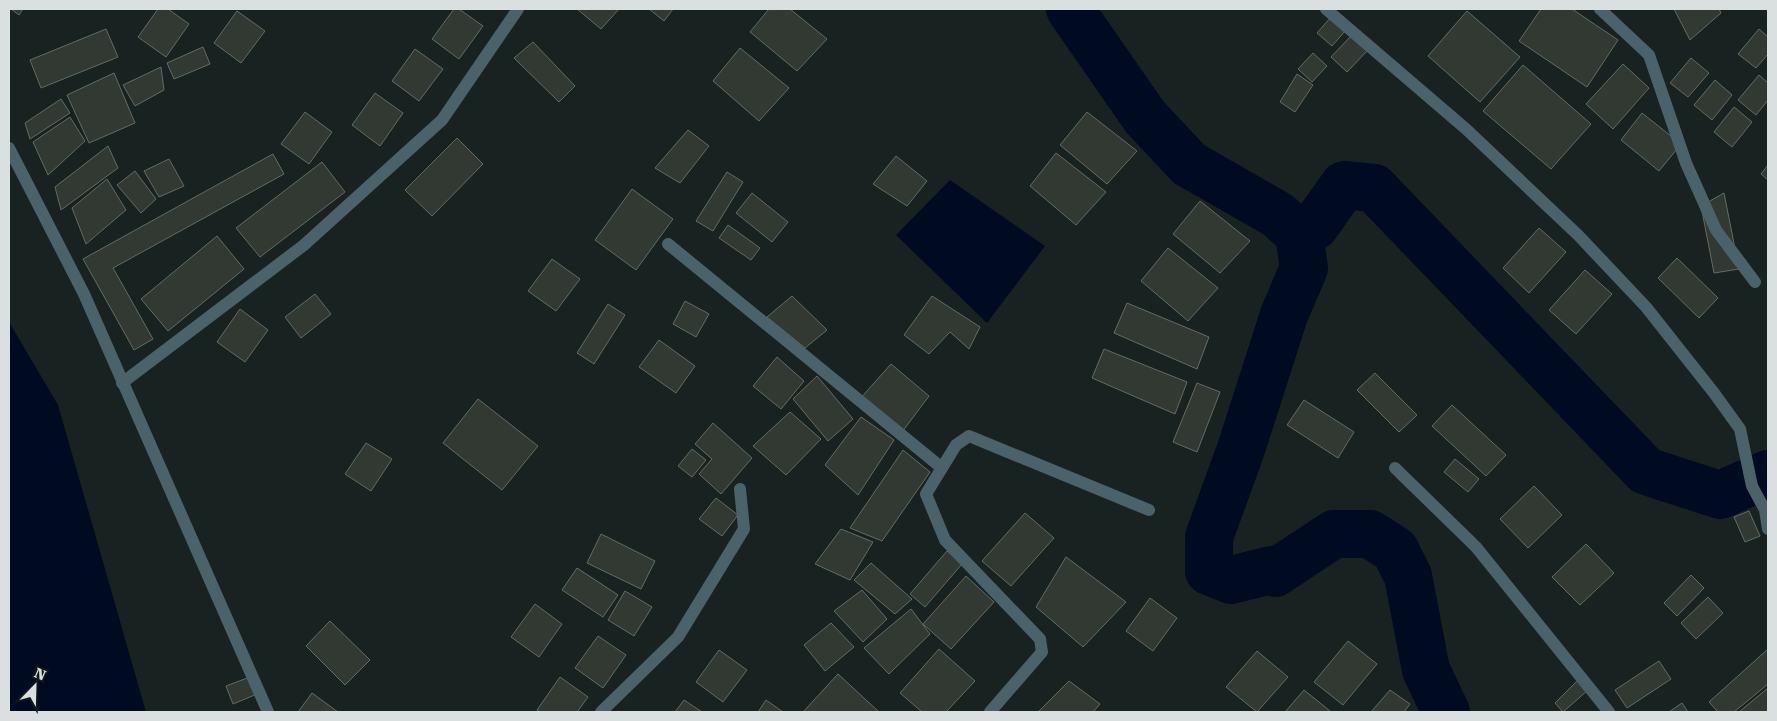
<svg xmlns="http://www.w3.org/2000/svg" width="1777" height="721" viewBox="0 0 1777 721" font-family="'Roboto Serif',serif">
<style>
.water{fill:#000a20}
.lines{fill:none;stroke-linecap:round;stroke-linejoin:round}
.river{stroke:#000a20;stroke-width:48}
.building{fill:#313932;stroke:#636c64}
.street{stroke:#4a6269;stroke-width:12}
</style>
<rect width="100%" height="100%" fill="#182321"/>
<g class="water">
<polygon points="950,180 1045,246 987,323 896,235"/>
<polygon points="9,322 58,405 146,712 9,712"/>
</g>
<g class="lines">
<g class="river">
<polyline points="1070,9 1145,117 1189,164 1278,215 1299,234 1304,268 1284,315 1241,449 1209,537 1209,571 1231,580 1271,570 1275,573 1334,534 1370,534 1395,550 1408,576 1426,670 1446,712"/>
<polyline points="1299,234 1315,226 1344,185 1374,188 1646,471 1720,495 1768,474"/>
</g>
</g>
<g class="building">
<polygon points="11,9 23,9 19,15"/>
<polygon points="158,9 168,9 189,24 166,57 138,37"/>
<polygon points="454,9 459,9 483,26 459,59 432,39"/>
<polygon points="577,9 619,9 601,29"/>
<polygon points="649,9 673,9 664,21"/>
<polygon points="769,9 790,9 827,39 797,71 750,32"/>
<polygon points="1541,9 1572,9 1618,40 1587,87 1519,41"/>
<polygon points="1674,9 1719,9 1721,13 1690,40"/>
<polygon points="237,11 265,31 241,63 214,43"/>
<polygon points="1467,11 1520,57 1480,102 1428,56"/>
<polygon points="1331,17 1346,30 1332,46 1317,33"/>
<polygon points="106,29 118,57 41,88 30,60"/>
<polygon points="1759,29 1768,37 1768,54 1756,68 1738,54"/>
<polygon points="1352,35 1368,50 1347,72 1331,57"/>
<polygon points="533,42 575,86 559,102 514,58"/>
<polygon points="203,47 210,64 174,79 167,63"/>
<polygon points="740,48 789,88 759,121 713,81"/>
<polygon points="415,49 443,69 419,101 392,81"/>
<polygon points="1313,53 1327,66 1312,82 1298,69"/>
<polygon points="1691,58 1709,73 1688,97 1670,83"/>
<polygon points="1623,64 1649,88 1613,129 1586,104"/>
<polygon points="1523,65 1591,124 1551,169 1483,111"/>
<polygon points="161,67 164,90 135,106 123,85"/>
<polygon points="114,73 135,123 89,143 67,95"/>
<polygon points="1297,74 1313,85 1295,112 1280,102"/>
<polygon points="1759,75 1768,83 1768,100 1756,115 1738,100"/>
<polygon points="1715,80 1732,95 1712,120 1694,105"/>
<polygon points="375,93 403,113 380,146 352,125"/>
<polygon points="61,99 70,113 30,139 25,123"/>
<polygon points="1734,107 1752,122 1732,147 1714,132"/>
<polygon points="305,112 332,132 309,164 281,144"/>
<polygon points="1087,112 1137,151 1107,184 1060,145"/>
<polygon points="1642,113 1681,144 1659,171 1621,140"/>
<polygon points="70,117 85,141 48,175 33,142"/>
<polygon points="688,130 709,146 680,183 655,168"/>
<polygon points="457,138 483,164 432,216 405,190"/>
<polygon points="108,146 118,168 61,210 55,187"/>
<polygon points="1056,153 1106,192 1076,225 1030,186"/>
<polygon points="273,154 284,174 113,268 153,339 134,350 83,259"/>
<polygon points="896,156 927,181 907,206 873,184"/>
<polygon points="169,159 184,186 159,197 144,171"/>
<polygon points="322,162 345,192 260,257 236,228"/>
<polygon points="1768,165 1768,180 1761,174"/>
<polygon points="135,171 156,199 141,213 117,185"/>
<polygon points="727,172 743,182 713,231 696,221"/>
<polygon points="107,179 126,210 86,244 72,208"/>
<polygon points="632,189 673,219 636,270 595,240"/>
<polygon points="752,193 788,222 772,242 736,213"/>
<polygon points="1724,193 1739,269 1714,273 1701,206"/>
<polygon points="1200,201 1250,241 1220,273 1173,234"/>
<polygon points="728,225 760,248 751,260 719,238"/>
<polygon points="1539,228 1566,252 1529,293 1503,268"/>
<polygon points="217,236 244,269 168,331 141,299"/>
<polygon points="1168,248 1218,288 1188,321 1141,281"/>
<polygon points="1677,258 1718,298 1699,318 1658,278"/>
<polygon points="552,259 580,279 556,311 528,291"/>
<polygon points="1585,270 1612,294 1576,334 1549,310"/>
<polygon points="315,294 331,314 301,338 285,317"/>
<polygon points="792,296 827,330 805,348 767,317"/>
<polygon points="932,296 980,327 969,349 950,332 929,354 904,335"/>
<polygon points="685,301 709,314 696,337 673,324"/>
<polygon points="1127,303 1209,337 1197,369 1114,333"/>
<polygon points="608,304 625,315 594,364 577,353"/>
<polygon points="240,309 268,330 245,362 217,342"/>
<polygon points="659,340 695,366 676,393 639,367"/>
<polygon points="1104,349 1187,382 1175,414 1092,378"/>
<polygon points="777,357 804,381 781,409 753,386"/>
<polygon points="891,364 929,396 902,432 859,400"/>
<polygon points="1375,373 1417,415 1399,432 1357,390"/>
<polygon points="817,376 853,419 828,441 793,399"/>
<polygon points="1197,383 1220,392 1197,452 1173,442"/>
<polygon points="478,399 538,446 502,490 443,443"/>
<polygon points="1304,400 1354,432 1338,458 1287,425"/>
<polygon points="1452,405 1506,455 1486,476 1432,426"/>
<polygon points="790,412 821,439 786,475 753,446"/>
<polygon points="861,417 894,440 858,495 825,465"/>
<polygon points="713,423 752,458 721,494 699,474 712,459 695,444"/>
<polygon points="366,443 392,459 371,491 345,474"/>
<polygon points="692,449 706,460 692,477 678,466"/>
<polygon points="903,450 930,472 882,541 850,528"/>
<polygon points="1455,459 1479,479 1468,492 1444,472"/>
<polygon points="1534,486 1562,515 1528,548 1500,519"/>
<polygon points="716,498 738,515 722,536 699,519"/>
<polygon points="1749,511 1760,536 1745,542 1734,517"/>
<polygon points="1025,513 1054,538 1011,586 982,561"/>
<polygon points="841,529 873,542 850,580 815,564"/>
<polygon points="601,534 655,561 641,589 587,563"/>
<polygon points="1586,544 1614,573 1580,605 1552,577"/>
<polygon points="947,551 962,564 925,607 910,594"/>
<polygon points="1066,557 1126,602 1083,647 1036,607"/>
<polygon points="871,563 912,599 895,614 854,580"/>
<polygon points="577,568 618,595 603,617 562,590"/>
<polygon points="1691,575 1704,588 1677,616 1664,603"/>
<polygon points="966,576 994,602 951,649 923,624"/>
<polygon points="862,590 887,619 863,642 834,611"/>
<polygon points="625,591 652,607 634,636 608,620"/>
<polygon points="1708,597 1723,613 1696,639 1681,623"/>
<polygon points="1150,598 1177,618 1153,651 1126,631"/>
<polygon points="535,604 562,624 539,657 511,637"/>
<polygon points="911,609 930,634 889,674 864,648"/>
<polygon points="330,621 370,660 345,685 306,646"/>
<polygon points="831,623 854,647 825,671 804,645"/>
<polygon points="598,636 626,655 603,688 575,668"/>
<polygon points="1348,641 1377,664 1343,705 1314,682"/>
<polygon points="939,649 975,681 946,712 922,712 900,693"/>
<polygon points="1768,649 1768,684 1734,712 1718,712 1709,702"/>
<polygon points="719,650 747,670 723,702 696,682"/>
<polygon points="1257,651 1288,677 1257,712 1226,687"/>
<polygon points="1659,661 1671,679 1627,708 1615,690"/>
<polygon points="838,674 879,712 803,712"/>
<polygon points="250,677 257,694 233,704 226,686"/>
<polygon points="560,677 588,697 577,712 540,712 537,710"/>
<polygon points="1578,680 1588,690 1563,712 1555,703"/>
<polygon points="1069,681 1100,704 1093,712 1038,712"/>
<polygon points="1768,688 1768,712 1739,712"/>
<polygon points="1304,690 1330,711 1329,712 1285,712"/>
<polygon points="1390,690 1410,704 1404,712 1371,712"/>
<polygon points="312,693 338,712 298,712"/>
<polygon points="684,700 702,712 675,712"/>
<polygon points="766,700 783,712 758,712"/>
<polygon points="1682,703 1688,712 1669,712"/>
</g>
<g class="lines">
<g class="street">
<polyline points="1326,9 1466,129 1578,235 1646,307 1714,393 1740,429 1752,486 1765,510 1768,529"/>
<polyline points="1600,9 1649,55 1686,163 1716,230 1755,282"/>
<polyline points="9,148 84,294 268,712"/>
<polyline points="668,244 942,468"/>
<polyline points="122,383 304,245 442,120 518,9"/>
<polyline points="1395,468 1476,547 1609,712"/>
<polyline points="601,712 678,637 744,529 740,489"/>
<polyline points="990,712 1042,652 1040,639 945,540 926,494 956,445 969,436 1149,510"/>
</g>
</g>
<rect width="1777" height="721" fill="none" stroke="#d9e0df" stroke-width="20"/>
<g transform="translate(35 686) rotate(23)" stroke="#0f1918" stroke-width="4" paint-order="stroke">
<path d="M0-4L9 19L0 12L-9 19Z" fill="#d9e0df"/>
<text y="-8" font-size="14" font-weight="bold" text-anchor="middle" fill="#d9e0df">N</text>
</g>
</svg>
